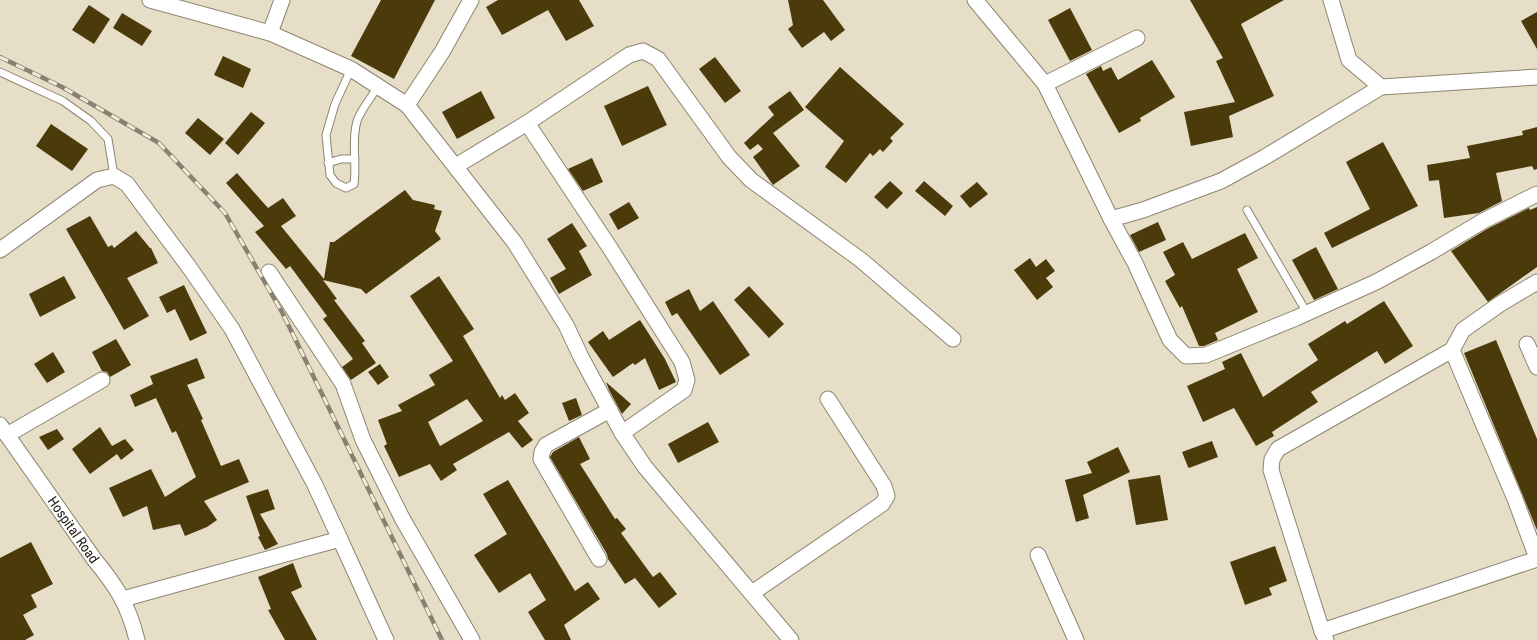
<svg xmlns="http://www.w3.org/2000/svg" width="1537" height="640" viewBox="0 0 1537 640" font-family="'Roboto Condensed',sans-serif">
<style>
.building{fill:#4b3b0b;fill-rule:evenodd}
.lines{fill:none;stroke-linecap:round;stroke-linejoin:round}
.lane-casing{stroke:#8d8570;stroke-width:9}
.street-casing{stroke:#8d8570;stroke-width:17}
.lane{stroke:#fff;stroke-width:7}
.street{stroke:#fff;stroke-width:15}
.rail-casing{stroke:#878172;stroke-width:4.5}
.rail{stroke:#f4ecd5;stroke-width:3;stroke-dasharray:9;stroke-linecap:butt}
.labels{text-anchor:middle;dominant-baseline:central;stroke-width:4;stroke-linejoin:round;paint-order:stroke}
.street-label{font-size:14px;fill:#1d1a12;stroke:#f4ecd5}
</style>
<rect width="100%" height="100%" fill="#e7dec8"/>
<g class="building">
<polygon points="381,0 435,0 394,79 351,56"/>
<polygon points="498,0 579,0 594,26 566,41 548,10 502,35 486,7"/>
<polygon points="788,0 823,0 845,30 831,41 824,32 802,48 788,29 793,25"/>
<polygon points="1190,0 1284,0 1241,24 1274,96 1229,116 1233,137 1191,146 1184,112 1235,102 1216,61 1223,58"/>
<polygon points="89,5 110,19 94,44 72,30"/>
<polygon points="1070,8 1092,50 1070,61 1048,20"/>
<polygon points="1537,12 1537,49 1521,21"/>
<polygon points="122,13 152,31 142,46 113,28"/>
<polygon points="223,56 251,69 243,88 214,75"/>
<polygon points="715,57 741,91 725,103 699,69"/>
<polygon points="1152,60 1175,97 1140,118 1141,121 1119,133 1086,74 1101,66 1103,71 1111,67 1118,80"/>
<polygon points="840,67 904,124 890,138 893,141 883,152 880,149 873,156 870,153 846,183 825,167 844,141 805,107"/>
<polygon points="648,86 667,125 622,146 604,106"/>
<polygon points="481,91 495,118 457,139 442,112"/>
<polygon points="790,91 804,110 773,133 800,166 773,185 753,157 763,149 758,144 750,150 744,143 774,115 768,107"/>
<polygon points="251,112 265,123 238,155 225,143"/>
<polygon points="198,118 224,139 210,155 185,133"/>
<polygon points="51,124 88,149 72,171 36,146"/>
<polygon points="1537,127 1537,169 1534,170 1532,166 1496,173 1502,201 1479,213 1444,218 1439,180 1429,181 1427,165 1470,158 1467,146 1523,135 1522,131"/>
<polygon points="1383,142 1418,206 1332,248 1324,233 1370,209 1346,162"/>
<polygon points="592,158 603,182 583,191 568,169"/>
<polygon points="237,173 268,208 283,198 296,216 281,226 324,279 330,242 334,242 405,190 413,200 435,205 434,209 442,211 435,231 441,239 366,294 361,289 323,280 337,299 334,300 365,341 362,343 376,363 351,380 342,367 353,359 323,319 327,316 290,266 286,269 255,232 264,226 226,183"/>
<polygon points="890,181 903,193 887,209 874,197"/>
<polygon points="924,181 953,206 945,216 915,191"/>
<polygon points="977,182 988,194 970,208 960,196"/>
<polygon points="629,202 639,218 618,230 609,214"/>
<polygon points="1537,207 1537,267 1488,302 1451,251 1487,229 1529,208 1530,210"/>
<polygon points="90,216 108,247 112,245 114,248 136,231 150,248 151,248 158,263 127,278 149,316 124,330 66,229"/>
<polygon points="1158,222 1166,240 1139,252 1130,235"/>
<polygon points="572,223 587,246 579,251 592,275 559,294 550,278 566,269 547,239"/>
<polygon points="1245,233 1258,258 1237,269 1258,312 1215,333 1218,340 1204,346 1199,346 1182,306 1180,308 1165,281 1175,275 1163,252 1183,242 1192,259"/>
<polygon points="1316,247 1338,289 1314,300 1292,260"/>
<polygon points="1030,258 1036,267 1046,259 1055,271 1046,278 1053,287 1037,300 1014,270"/>
<polygon points="64,276 76,298 40,317 29,294"/>
<path d="M439 276 474 329 463 336 500 398 502 395 505 400 515 393 529 413 518 421 533 440 522 448 509 432 453 464 457 470 441 481 430 464 399 477 384 446 387 444 378 420 402 411 398 405 435 385 429 375 453 361 410 296ZM467 399 483 421 440 446 428 422Z"/>
<polygon points="184,285 207,333 190,341 175,309 167,313 159,297"/>
<polygon points="749,286 784,324 769,338 734,300"/>
<polygon points="689,289 700,311 713,301 750,355 720,375 677,313 672,316 665,302"/>
<polygon points="1384,301 1413,346 1385,364 1377,351 1311,392 1318,402 1272,432 1274,436 1256,446 1234,408 1203,422 1187,386 1225,369 1222,362 1241,353 1263,397 1318,360 1308,344 1345,321 1347,324"/>
<polygon points="640,320 665,359 676,382 659,390 645,358 635,365 633,363 613,377 588,342 603,331 609,340"/>
<polygon points="116,339 131,365 110,377 107,372 102,371 92,352"/>
<polygon points="1496,340 1537,439 1537,530 1464,353"/>
<polygon points="53,352 65,372 47,383 34,364"/>
<polygon points="197,358 205,378 187,385 203,419 201,420 221,466 239,459 249,482 204,501 217,520 207,527 185,536 180,524 153,530 147,506 123,517 109,488 151,469 165,497 196,477 176,431 172,433 156,398 135,407 130,395 153,384 150,376"/>
<polygon points="380,364 389,377 378,385 368,372"/>
<polygon points="606,382 631,404 622,414 609,390"/>
<polygon points="576,398 582,415 569,421 562,403"/>
<polygon points="708,422 719,442 678,463 668,444"/>
<polygon points="100,427 112,446 125,439 134,450 121,460 117,454 90,474 72,449"/>
<polygon points="57,429 64,439 48,450 39,437"/>
<polygon points="579,437 590,459 580,464 615,519 617,518 626,529 621,533 653,577 660,572 677,594 659,608 635,578 625,584 608,559 607,554 550,457 553,452"/>
<polygon points="1212,441 1218,457 1189,468 1188,467 1182,452"/>
<polygon points="1118,447 1130,472 1083,495 1089,518 1076,522 1065,480 1092,473 1087,462"/>
<polygon points="1160,475 1168,520 1136,525 1128,480"/>
<polygon points="508,480 575,591 588,582 600,599 564,625 571,640 545,640 528,612 546,600 530,573 499,593 474,555 507,534 483,494"/>
<polygon points="268,489 275,509 260,514 278,544 265,550 258,537 260,536 246,496"/>
<polygon points="31,542 53,584 31,595 37,607 23,615 34,635 25,640 0,640 0,558"/>
<polygon points="1275,546 1287,581 1269,588 1272,595 1245,605 1230,562"/>
<polygon points="293,563 302,587 291,592 317,640 285,640 268,610 271,609 258,577"/>
</g>
<g class="lines">
<defs>
<g id="lane">
<path d="M351 69 335 104 326 135 330 175 336 183 346 188 354 184C357 163 351 141 357 121 361 109 372 97 378 86"/>
<polyline points="0,72 63,101 91,121 108,139 114,176"/>
<polyline points="328,163 341,159 355,159"/>
<polyline points="1247,210 1307,313"/>
</g>
<g id="street">
<polyline points="150,0 270,33 351,69 407,105 515,243 566,325 581,357 622,433 645,467 791,640"/>
<polyline points="975,0 1045,84 1111,219 1143,210 1221,181 1265,157 1381,87 1537,77"/>
<polyline points="1331,0 1349,60 1381,87"/>
<polyline points="270,33 282,0"/>
<polyline points="1045,84 1137,38"/>
<polyline points="407,105 442,52 471,0"/>
<polyline points="527,123 610,248 682,362 687,380 684,390 622,433"/>
<polyline points="456,166 527,123 629,55 643,51 658,59 729,157 751,180 861,260 953,339"/>
<polyline points="1111,219 1135,263 1170,340 1186,356 1206,355 1296,318 1376,282 1431,252 1483,221 1537,194"/>
<polyline points="0,250 97,180 114,176 127,184 189,267 232,329 314,483 340,539"/>
<polyline points="269,272 343,384 363,440 402,518 472,640"/>
<polyline points="1527,344 1537,367"/>
<polyline points="1452,350 1515,499 1537,558"/>
<path id="s1" d="M0 425 94 559C117 587 128 604 137 640"/>
<polyline points="7,435 102,380"/>
<polyline points="1038,555 1076,640"/>
<polyline points="599,559 541,459 542,452 546,445 610,410"/>
<polyline points="752,593 882,504 887,496 884,486 828,399"/>
<polyline points="123,599 340,539 386,640"/>
<polyline points="1322,631 1537,559"/>
<polyline points="1326,640 1322,631 1271,470 1272,459 1278,449 1452,350 1463,330 1500,304 1537,282"/>
</g>
</defs>
<use href="#lane" class="lane-casing"/>
<use href="#street" class="street-casing"/>
<use href="#lane" class="lane"/>
<use href="#street" class="street"/>
<defs>
<polyline id="rail" points="0,57 62,87 159,143 225,213 283,314 442,640"/>
</defs>
<use href="#rail" class="rail-casing"/>
<use href="#rail" class="rail"/>
</g>
<g class="labels">
<g class="street-label">
<text stroke="none"><textPath href="#s1" startOffset="128">Hospital Road</textPath></text>
</g>
</g>
</svg>
